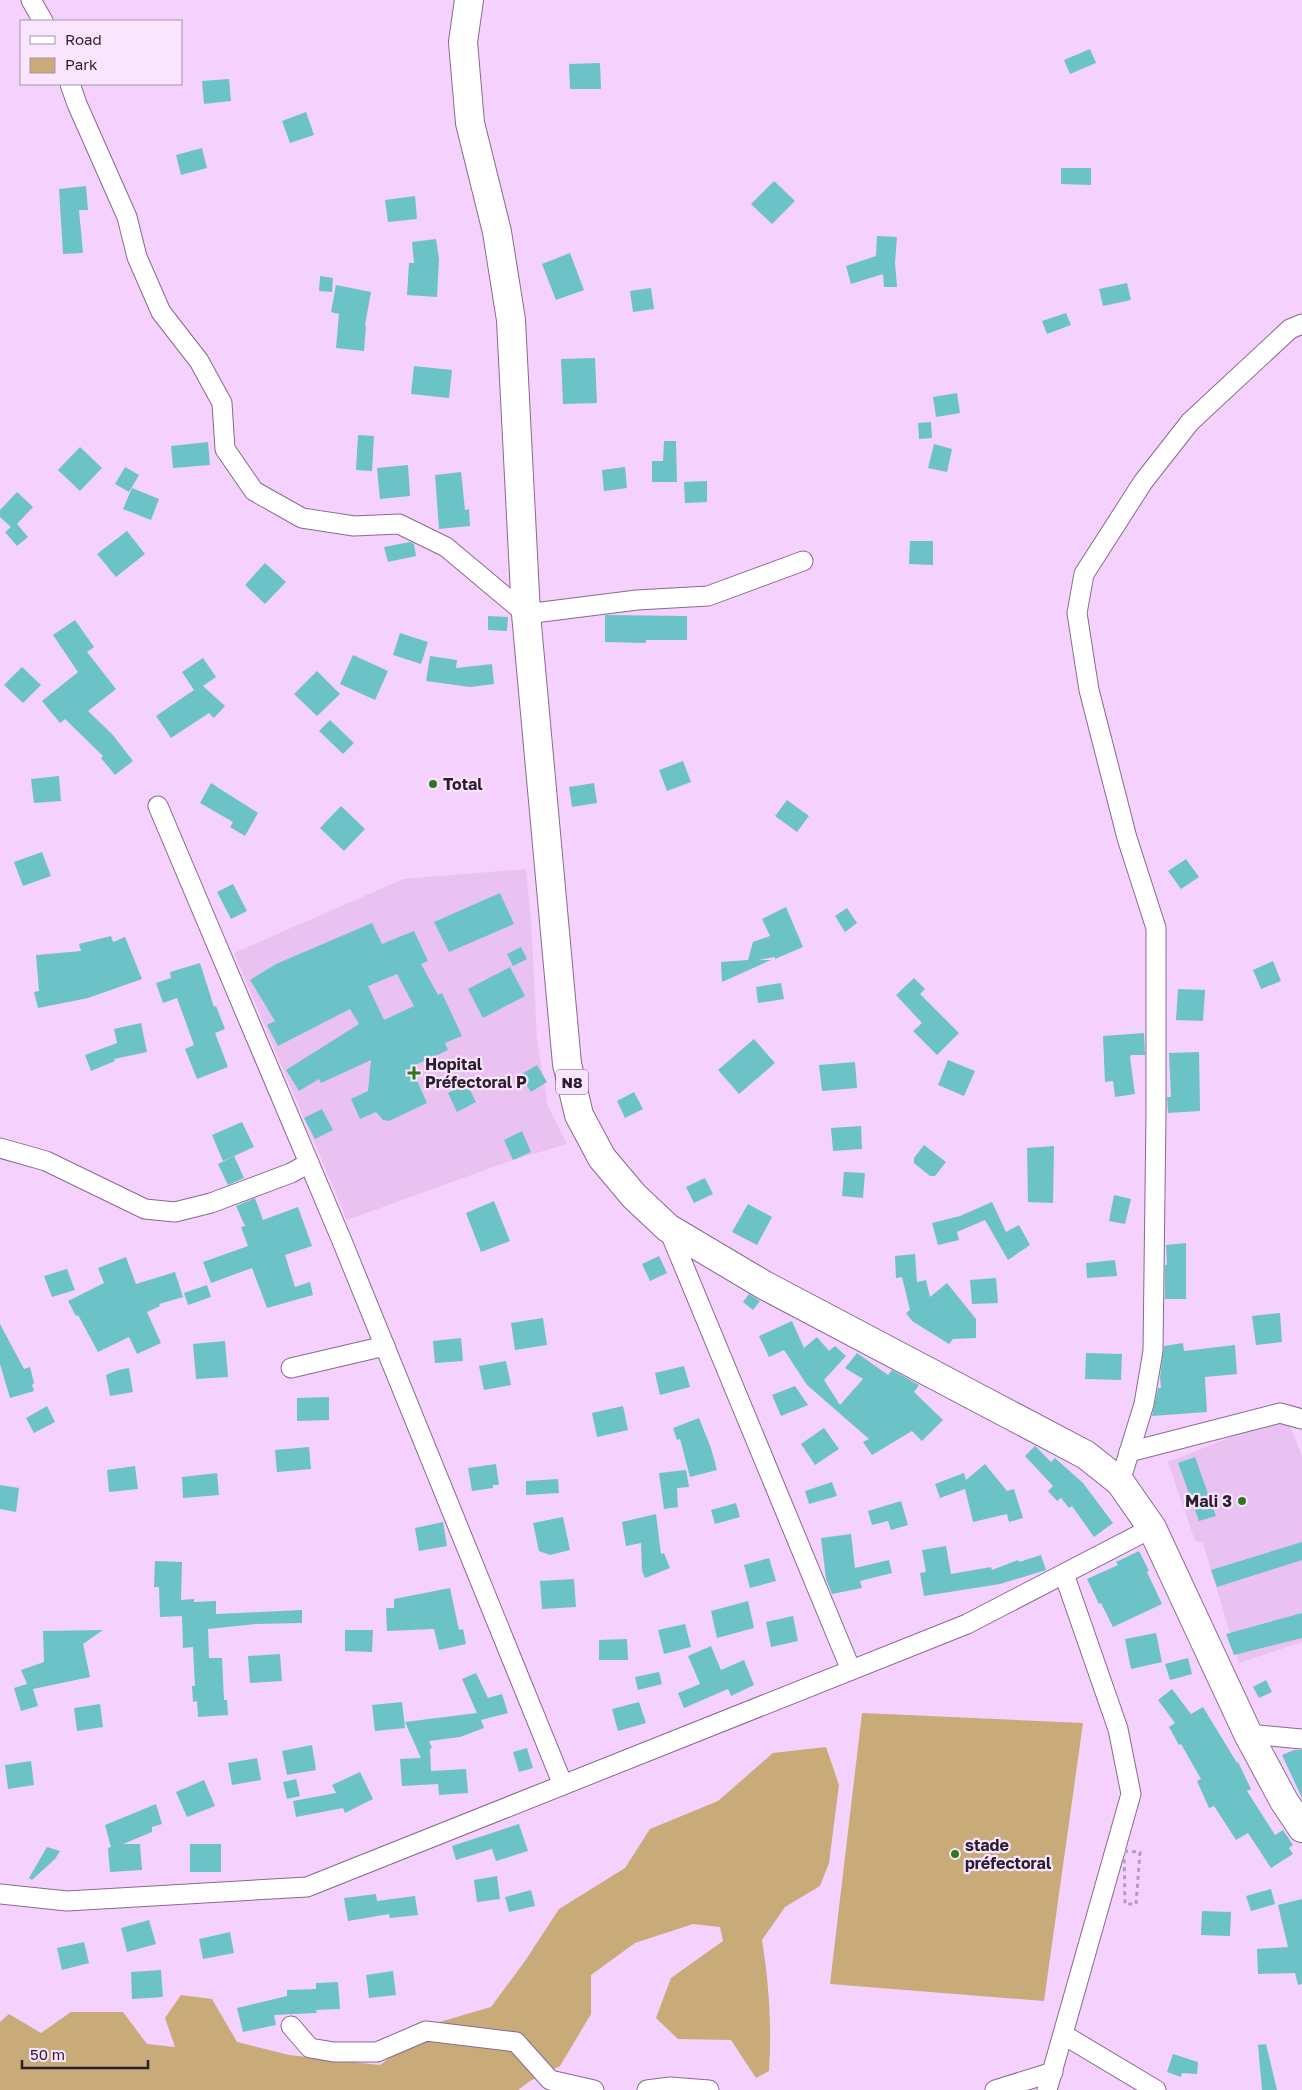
<svg xmlns="http://www.w3.org/2000/svg" width="1302" height="2090" viewBox="0 0 1302 2090" font-family="'Golos Text',sans-serif">
<style>
.built{fill:#e9c2f2}
.green{fill:#c8ab79}
.building{fill:#6bc3c8;fill-rule:evenodd}
.lines{fill:none;stroke-linecap:round;stroke-linejoin:round}
.minor-casing{stroke:#896990;stroke-width:21}
.primary-casing{stroke:#896990;stroke-width:30}
.path{stroke:#b79bbe;stroke-width:3;stroke-dasharray:4 4;stroke-linecap:butt}
.minor{stroke:#fff;stroke-width:19}
.primary{stroke:#fff;stroke-width:28}
.poi-dot{fill:#2f781c;stroke:#fae5ff;stroke-width:2}
.labels{text-anchor:middle;dominant-baseline:central;stroke-width:4.5;stroke-linejoin:round;paint-order:stroke}
.shield{fill:#fae5ff;stroke:#695a6d;stroke-width:1}
.shield-label{font-size:15px;font-weight:bold;fill:#2b1e2e}
.poi-label{font-size:16px;font-weight:bold;fill:#2b1e2e;stroke:#fae5ff;text-anchor:start}
</style>
<rect width="100%" height="100%" fill="#f5d2fd"/>
<g class="built">
<polygon points="526,869 531,919 537,1039 548,1106 567,1144 513,1160 347,1220 234,953 403,879"/>
<polygon points="1286,1415 1302,1456 1302,1642 1239,1663 1203,1543 1195,1541 1168,1462"/>
</g>
<g class="green">
<polygon points="862,1713 1083,1723 1044,2001 830,1984"/>
<path d="M826 1747 839 1785 829 1863 820 1886 785 1907 762 1940C769 1984 772 2026 769 2071L756 2078 731 2040 678 2039 656 2018 671 1978 723 1941 720 1927 693 1924 635 1943 591 1975V2014L560 2066 530 2081 518 2090H0V2022L9 2014 41 2033 71 2012H123L147 2044 175 2047 165 2018 181 1995 212 1999 237 2042 289 2055 380 2065 436 2023 491 2007 525 1961 559 1909 625 1868 650 1829 718 1801 773 1753Z"/>
</g>
<g class="building">
<polygon points="1090,49 1096,63 1070,74 1064,60"/>
<polygon points="600,63 601,89 570,89 569,64"/>
<polygon points="229,79 231,101 204,104 202,81"/>
<polygon points="306,112 314,135 290,143 282,121"/>
<polygon points="202,148 207,168 181,175 176,155"/>
<polygon points="1061,168 1091,168 1091,185 1061,184"/>
<polygon points="774,181 795,201 772,224 751,204"/>
<polygon points="86,186 88,210 79,210 83,253 63,254 59,189"/>
<polygon points="415,196 417,219 388,222 385,200"/>
<polygon points="877,236 897,237 895,263 897,287 884,287 883,274 851,284 846,266 876,256"/>
<polygon points="436,239 439,259 437,297 407,295 409,263 414,263 412,242"/>
<polygon points="570,253 584,290 556,300 542,264"/>
<polygon points="320,276 333,278 332,292 319,291"/>
<polygon points="1127,283 1131,300 1103,306 1099,289"/>
<polygon points="336,285 371,292 365,325 366,325 364,351 336,348 339,314 331,312"/>
<polygon points="651,288 654,309 633,312 630,291"/>
<polygon points="1066,313 1071,325 1047,334 1042,321"/>
<polygon points="595,358 597,403 563,404 561,359"/>
<polygon points="414,366 452,370 449,398 411,394"/>
<polygon points="957,393 960,413 936,417 933,397"/>
<polygon points="931,422 932,438 919,439 918,423"/>
<polygon points="358,435 374,436 372,471 356,470"/>
<polygon points="664,441 676,441 677,482 652,482 652,461 663,461"/>
<polygon points="208,442 210,465 173,468 171,446"/>
<polygon points="934,444 952,449 947,472 928,468"/>
<polygon points="80,447 102,468 80,491 58,470"/>
<polygon points="408,465 410,496 380,499 377,468"/>
<polygon points="125,467 139,475 129,492 115,484"/>
<polygon points="625,467 627,488 604,491 602,470"/>
<polygon points="461,472 465,510 469,509 470,526 439,529 435,475"/>
<polygon points="707,481 707,502 685,503 684,482"/>
<polygon points="132,488 159,499 151,520 123,509"/>
<polygon points="17,492 33,507 17,524 28,537 17,546 5,532 11,527 0,517 0,510"/>
<polygon points="127,531 145,554 116,577 97,554"/>
<polygon points="910,541 933,541 933,565 909,564"/>
<polygon points="410,542 414,544 416,556 388,562 384,547"/>
<polygon points="265,563 286,582 265,604 245,585"/>
<polygon points="605,615 687,616 687,640 646,640 646,643 605,642"/>
<polygon points="488,616 508,617 507,631 488,630"/>
<polygon points="75,620 94,647 87,652 116,689 88,711 112,734 133,761 115,775 101,758 103,756 65,719 60,723 42,701 78,672 53,635"/>
<polygon points="400,633 428,642 421,664 393,655"/>
<polygon points="353,655 388,671 375,700 340,684"/>
<polygon points="430,656 457,660 456,668 492,664 494,684 470,687 426,681"/>
<polygon points="203,658 216,677 203,686 225,706 214,718 209,713 171,738 156,716 194,690 182,672"/>
<polygon points="22,667 41,685 23,703 4,685"/>
<polygon points="317,671 340,694 317,716 294,694"/>
<polygon points="330,720 354,743 343,754 319,731"/>
<polygon points="683,761 691,782 667,791 659,770"/>
<polygon points="59,776 61,801 34,803 31,779"/>
<polygon points="211,783 258,813 245,836 230,827 233,822 200,803"/>
<polygon points="594,783 597,803 572,807 569,787"/>
<polygon points="787,800 809,816 797,832 775,816"/>
<polygon points="341,806 365,829 344,851 320,828"/>
<polygon points="42,852 51,876 23,886 14,862"/>
<polygon points="1186,859 1199,877 1181,889 1168,871"/>
<polygon points="233,884 247,911 231,919 217,892"/>
<polygon points="500,893 514,924 449,952 434,922"/>
<polygon points="786,907 803,947 775,959 775,957 758,960 771,960 722,982 721,962 748,960 753,942 770,936 762,919"/>
<polygon points="847,908 857,923 845,932 835,916"/>
<path d="M372 923 382 944 414 931 428 961 421 964 438 995 442 993 462 1036 445 1043 448 1050 411 1067 427 1103 389 1121 383 1120 376 1112 360 1119 351 1099 368 1091 371 1060 321 1083 319 1079 299 1091 286 1070 359 1024 350 1009 278 1046 267 1025 275 1021 250 980 276 964ZM397 974 414 1006 384 1020 368 986Z"/>
<polygon points="111,936 113,942 125,937 142,979 88,998 38,1008 34,992 39,991 36,955 81,951 79,944"/>
<polygon points="521,947 527,959 513,966 507,954"/>
<polygon points="1273,961 1281,981 1261,989 1253,970"/>
<polygon points="200,963 214,1007 216,1006 225,1029 215,1033 228,1067 197,1079 185,1049 194,1045 177,998 163,1003 156,983 171,978 170,972"/>
<polygon points="510,967 525,996 483,1018 468,989"/>
<polygon points="914,978 925,989 920,994 959,1033 937,1055 913,1031 922,1023 896,995"/>
<polygon points="781,983 784,999 758,1003 756,987"/>
<polygon points="1178,989 1205,990 1203,1021 1176,1020"/>
<polygon points="141,1023 147,1052 114,1059 115,1061 91,1071 85,1055 117,1043 114,1029"/>
<polygon points="1144,1033 1145,1055 1131,1055 1130,1058 1135,1094 1115,1097 1113,1081 1105,1082 1103,1036"/>
<polygon points="754,1039 775,1063 739,1094 718,1070"/>
<polygon points="1199,1052 1200,1111 1168,1113 1167,1097 1171,1097 1169,1053"/>
<polygon points="948,1060 975,1071 964,1096 938,1085"/>
<polygon points="855,1062 857,1088 822,1091 819,1065"/>
<polygon points="537,1065 547,1082 531,1092 520,1075"/>
<polygon points="467,1084 476,1102 457,1112 448,1093"/>
<polygon points="634,1092 643,1109 625,1118 617,1101"/>
<polygon points="322,1109 333,1130 315,1139 304,1118"/>
<polygon points="242,1122 254,1147 223,1161 212,1135"/>
<polygon points="861,1126 862,1149 833,1151 831,1128"/>
<polygon points="522,1131 531,1152 513,1160 504,1140"/>
<polygon points="924,1145 946,1162 935,1176 930,1176 914,1163 914,1158"/>
<polygon points="1054,1146 1053,1203 1028,1202 1027,1148"/>
<polygon points="234,1156 244,1178 228,1185 218,1164"/>
<polygon points="844,1172 865,1173 863,1198 842,1196"/>
<polygon points="705,1178 713,1194 694,1203 686,1187"/>
<polygon points="1114,1195 1131,1199 1125,1224 1109,1221"/>
<polygon points="255,1198 263,1220 298,1207 312,1246 285,1255 295,1287 310,1282 313,1295 267,1308 252,1268 211,1283 203,1262 248,1246 241,1227 245,1226 236,1206"/>
<polygon points="494,1201 510,1241 481,1252 466,1213"/>
<polygon points="992,1202 1006,1232 1019,1225 1030,1245 1008,1260 985,1220 957,1232 959,1240 938,1245 932,1223 960,1216"/>
<polygon points="748,1204 772,1217 757,1245 732,1232"/>
<polygon points="1186,1243 1186,1299 1165,1299 1165,1265 1167,1265 1166,1245"/>
<polygon points="915,1254 917,1282 926,1280 930,1297 947,1283 976,1319 976,1338 953,1339 949,1344 912,1321 906,1313 910,1310 902,1277 896,1278 895,1256"/>
<polygon points="659,1256 667,1273 650,1281 642,1264"/>
<polygon points="126,1257 136,1284 175,1272 183,1297 159,1304 160,1306 147,1312 161,1343 137,1354 129,1337 98,1352 78,1315 76,1316 68,1301 104,1283 98,1268"/>
<polygon points="1115,1260 1117,1276 1087,1278 1086,1263"/>
<polygon points="67,1269 75,1290 52,1297 44,1276"/>
<polygon points="996,1278 998,1303 972,1304 970,1280"/>
<polygon points="207,1285 211,1297 188,1305 184,1293"/>
<polygon points="749,1294 760,1301 753,1310 743,1302"/>
<polygon points="1280,1313 1282,1342 1256,1345 1252,1316"/>
<polygon points="543,1318 547,1345 515,1350 511,1323"/>
<polygon points="792,1321 804,1348 817,1337 829,1351 835,1346 846,1356 824,1380 840,1405 863,1379 845,1368 857,1353 888,1375 892,1370 919,1385 914,1392 943,1420 922,1441 912,1431 872,1455 863,1442 869,1439 807,1385 784,1350 769,1357 759,1336"/>
<polygon points="0,1324 24,1369 30,1367 34,1383 32,1385 34,1391 10,1398 0,1364"/>
<polygon points="461,1338 463,1361 435,1363 433,1341"/>
<polygon points="225,1341 228,1377 196,1379 193,1344"/>
<polygon points="1183,1343 1184,1351 1235,1345 1237,1374 1205,1377 1207,1412 1152,1416 1158,1388 1161,1388 1160,1377 1164,1346"/>
<polygon points="1086,1353 1122,1354 1121,1380 1085,1379"/>
<polygon points="506,1361 511,1385 484,1390 479,1366"/>
<polygon points="684,1366 690,1387 660,1395 655,1373"/>
<polygon points="129,1368 133,1392 110,1396 106,1375 118,1370"/>
<polygon points="795,1386 808,1405 781,1416 772,1395"/>
<polygon points="329,1397 329,1420 297,1421 297,1398"/>
<polygon points="47,1406 55,1422 34,1433 26,1418"/>
<polygon points="623,1406 628,1430 597,1437 592,1413"/>
<polygon points="699,1418 711,1448 717,1470 690,1477 680,1439 677,1440 673,1428"/>
<polygon points="824,1428 839,1449 815,1465 801,1444"/>
<polygon points="1035,1446 1051,1462 1055,1458 1083,1483 1113,1523 1094,1537 1072,1506 1069,1508 1061,1498 1057,1501 1048,1491 1053,1486 1025,1456"/>
<polygon points="309,1447 311,1469 277,1472 275,1450"/>
<polygon points="1195,1457 1216,1516 1199,1521 1178,1463"/>
<polygon points="496,1464 499,1485 493,1485 493,1488 472,1491 468,1468"/>
<polygon points="985,1464 1007,1491 1014,1489 1023,1518 1009,1522 1007,1514 973,1522 965,1489 940,1498 935,1484 964,1473 966,1480"/>
<polygon points="135,1466 138,1489 109,1492 107,1470"/>
<polygon points="686,1470 689,1487 677,1488 678,1507 664,1509 659,1473"/>
<polygon points="217,1473 219,1495 183,1498 182,1477"/>
<polygon points="558,1479 559,1493 526,1495 526,1481"/>
<polygon points="832,1482 837,1496 809,1504 805,1491"/>
<polygon points="0,1485 19,1488 16,1512 0,1509"/>
<polygon points="901,1501 908,1525 891,1530 888,1521 872,1525 868,1511"/>
<polygon points="736,1503 740,1517 715,1524 711,1510"/>
<polygon points="656,1514 661,1554 664,1553 670,1568 645,1578 642,1571 641,1543 626,1546 622,1522"/>
<polygon points="563,1517 570,1550 550,1555 539,1551 533,1523"/>
<polygon points="443,1522 447,1546 419,1551 415,1528"/>
<polygon points="851,1534 855,1568 889,1560 892,1573 860,1581 862,1588 832,1594 826,1579 821,1538"/>
<polygon points="1302,1542 1302,1560 1217,1587 1211,1570"/>
<polygon points="946,1546 951,1574 991,1567 992,1570 1018,1560 1019,1562 1041,1555 1046,1570 1000,1584 924,1596 920,1573 926,1572 922,1550"/>
<polygon points="1139,1551 1149,1571 1147,1572 1162,1604 1113,1627 1101,1603 1099,1604 1087,1579 1118,1565 1116,1562"/>
<polygon points="769,1558 776,1581 750,1588 744,1565"/>
<polygon points="155,1561 182,1562 181,1600 194,1599 194,1602 216,1601 216,1614 302,1610 302,1623 256,1624 208,1629 209,1658 222,1658 224,1700 227,1700 228,1715 198,1717 197,1701 193,1702 192,1686 195,1686 193,1647 183,1648 182,1616 160,1617 159,1587 154,1587"/>
<polygon points="574,1579 576,1607 542,1609 540,1581"/>
<polygon points="450,1588 459,1630 463,1629 466,1644 439,1650 434,1629 387,1631 386,1608 394,1608 394,1599"/>
<polygon points="748,1601 754,1628 717,1638 711,1611"/>
<polygon points="1302,1613 1302,1638 1234,1655 1226,1634"/>
<polygon points="793,1616 798,1641 771,1647 766,1622"/>
<polygon points="685,1624 691,1647 664,1654 658,1630"/>
<polygon points="103,1630 83,1644 90,1677 33,1689 38,1706 21,1711 14,1688 27,1684 21,1670 44,1662 43,1631"/>
<polygon points="345,1630 373,1630 372,1652 345,1651"/>
<polygon points="1156,1633 1162,1662 1131,1669 1125,1639"/>
<polygon points="627,1639 628,1660 599,1660 599,1640"/>
<polygon points="711,1646 721,1670 744,1660 754,1685 731,1696 728,1689 684,1708 678,1693 700,1684 688,1656"/>
<polygon points="280,1654 282,1681 250,1683 248,1656"/>
<polygon points="1188,1658 1192,1674 1170,1680 1165,1664"/>
<polygon points="659,1672 662,1684 638,1690 635,1677"/>
<polygon points="476,1673 488,1698 502,1694 508,1713 481,1720 484,1728 460,1737 429,1741 432,1748 430,1749 431,1771 466,1769 468,1793 439,1795 438,1784 402,1786 400,1759 421,1758 405,1722 477,1713 462,1679"/>
<polygon points="1266,1680 1272,1692 1259,1698 1253,1687"/>
<polygon points="1172,1689 1191,1714 1203,1707 1237,1763 1238,1762 1251,1789 1247,1791 1275,1835 1283,1830 1293,1845 1289,1848 1293,1854 1271,1868 1248,1833 1236,1840 1214,1806 1209,1808 1197,1781 1201,1779 1181,1744 1179,1745 1169,1727 1175,1723 1158,1700"/>
<polygon points="402,1702 405,1728 375,1731 372,1705"/>
<polygon points="639,1702 646,1723 618,1731 612,1709"/>
<polygon points="100,1704 103,1727 77,1731 74,1708"/>
<polygon points="312,1745 316,1770 287,1775 282,1751"/>
<polygon points="527,1748 533,1768 519,1772 513,1752"/>
<polygon points="1294,1750 1302,1750 1302,1798 1282,1755"/>
<polygon points="257,1758 261,1780 232,1785 228,1763"/>
<polygon points="31,1761 34,1785 8,1789 5,1765"/>
<polygon points="360,1772 373,1799 345,1813 343,1808 296,1817 293,1801 336,1793 332,1785"/>
<polygon points="296,1779 300,1796 287,1799 283,1782"/>
<polygon points="204,1780 215,1806 187,1817 176,1792"/>
<polygon points="156,1804 162,1824 152,1827 152,1832 123,1844 140,1844 142,1870 110,1872 108,1848 111,1847 105,1825"/>
<polygon points="519,1824 528,1851 496,1861 492,1849 456,1860 452,1846"/>
<rect x="190" y="1844" width="31" height="28"/>
<polygon points="47,1847 60,1851 55,1859 32,1880 29,1878"/>
<polygon points="497,1876 500,1899 477,1902 474,1880"/>
<polygon points="1271,1889 1275,1904 1251,1911 1246,1896"/>
<polygon points="531,1890 535,1906 509,1912 505,1897"/>
<polygon points="376,1894 377,1901 415,1896 418,1915 390,1918 389,1914 348,1921 344,1898"/>
<polygon points="1302,1899 1302,1984 1298,1985 1295,1973 1258,1974 1257,1949 1288,1947 1278,1905"/>
<polygon points="1202,1911 1231,1912 1230,1936 1201,1935"/>
<polygon points="149,1920 156,1944 127,1952 121,1928"/>
<polygon points="230,1932 234,1953 203,1959 199,1939"/>
<polygon points="84,1942 89,1963 62,1970 57,1948"/>
<polygon points="161,1970 163,1997 132,1999 131,1972"/>
<polygon points="393,1971 396,1995 369,1998 366,1975"/>
<polygon points="338,1982 340,2009 316,2010 317,2013 274,2015 276,2025 243,2032 237,2008 287,1996 287,1990 316,1989 316,1983"/>
<polygon points="1266,2044 1277,2090 1262,2090 1258,2045"/>
<polygon points="1173,2054 1198,2062 1197,2074 1182,2073 1181,2077 1167,2072"/>
</g>
<g class="lines">
<defs>
<g id="minor">
<polyline points="31,0 43,21"/>
<polyline points="70,84 77,104 127,217 137,257 161,312 199,361 222,403 225,449 254,491 302,518 354,526 399,524 446,547 526,614 637,600 708,596 803,561"/>
<polyline points="158,806 342,1241 563,1785"/>
<polyline points="0,1148 46,1161 145,1209 175,1212 211,1203 291,1173 309,1163"/>
<polyline points="668,1228 851,1670"/>
<polyline points="291,1368 385,1346"/>
<polyline points="1129,1452 1280,1413 1302,1419"/>
<polyline points="1120,1482 1144,1404 1153,1351 1156,1113 1156,928 1127,838 1089,690 1077,613 1084,574 1143,482 1190,422 1290,329 1302,324"/>
<polyline points="1248,1734 1302,1739"/>
<polyline points="0,1894 67,1901 307,1887 967,1624 1152,1528"/>
<polyline points="291,2026 310,2048 334,2052 377,2052 426,2031 516,2042 550,2080 594,2090"/>
<polyline points="1064,2035 1156,2090"/>
<polyline points="647,2090 670,2087 709,2090"/>
<polyline points="995,2090 1053,2072"/>
<polyline points="1047,2090 1131,1794 1118,1729 1064,1574"/>
</g>
<polyline id="primary" points="469,0 463,42 470,123 497,232 511,320 526,614 567,1064 579,1115 602,1158 634,1196 668,1228 764,1285 1086,1455 1120,1482 1152,1528 1248,1734 1284,1801 1302,1828"/>
</defs>
<use href="#minor" class="minor-casing"/>
<use href="#primary" class="primary-casing"/>
<polygon class="path" points="1124,1851 1140,1852 1136,1904 1125,1904"/>
<use href="#minor" class="minor"/>
<use href="#primary" class="primary"/>
</g>
<g class="poi-dot">
<circle cx="433" cy="784" r="5"/>
<path d="M411.5 1065.5h5v5h5v5h-5v5h-5v-5h-5v-5h5z"/>
<circle cx="1242" cy="1501" r="5"/>
<circle cx="955" cy="1854" r="5"/>
</g>
<g class="labels">
<rect class="shield" x="556" y="1069.5" width="32" height="25" rx="4"/>
<g class="shield-label">
<text x="572" y="1082">N8</text>
</g>
<g class="poi-label">
<text x="443" y="784">Total</text>
<text x="425" y="1064">Hopital<tspan x="425" dy="18">Préfectoral P</tspan></text>
<text x="1232" y="1501" text-anchor="end">Mali 3</text>
<text x="965" y="1845">stade<tspan x="965" dy="18">préfectoral</tspan></text>
</g>
</g>
<rect x="20" y="20" width="162" height="65" fill="#fae5ff" stroke="#a795ab"/>
<rect x="30" y="36" width="25" height="8" fill="#ffffff" stroke="#a795ab"/>
<text x="65" y="45" font-size="15" fill="#2b1e2e">Road</text>
<rect x="30" y="58" width="25" height="15" fill="#c8ab79" stroke="#a795ab"/>
<text x="65" y="70" font-size="15" fill="#2b1e2e">Park</text>
<path d="M22 2060v8h126v-8" fill="none" stroke="#2b1e2e" stroke-width="2.5"/>
<text x="30" y="2060" font-size="15" fill="#2b1e2e" stroke="#fae5ff" stroke-width="4" paint-order="stroke">50 m</text>
</svg>
